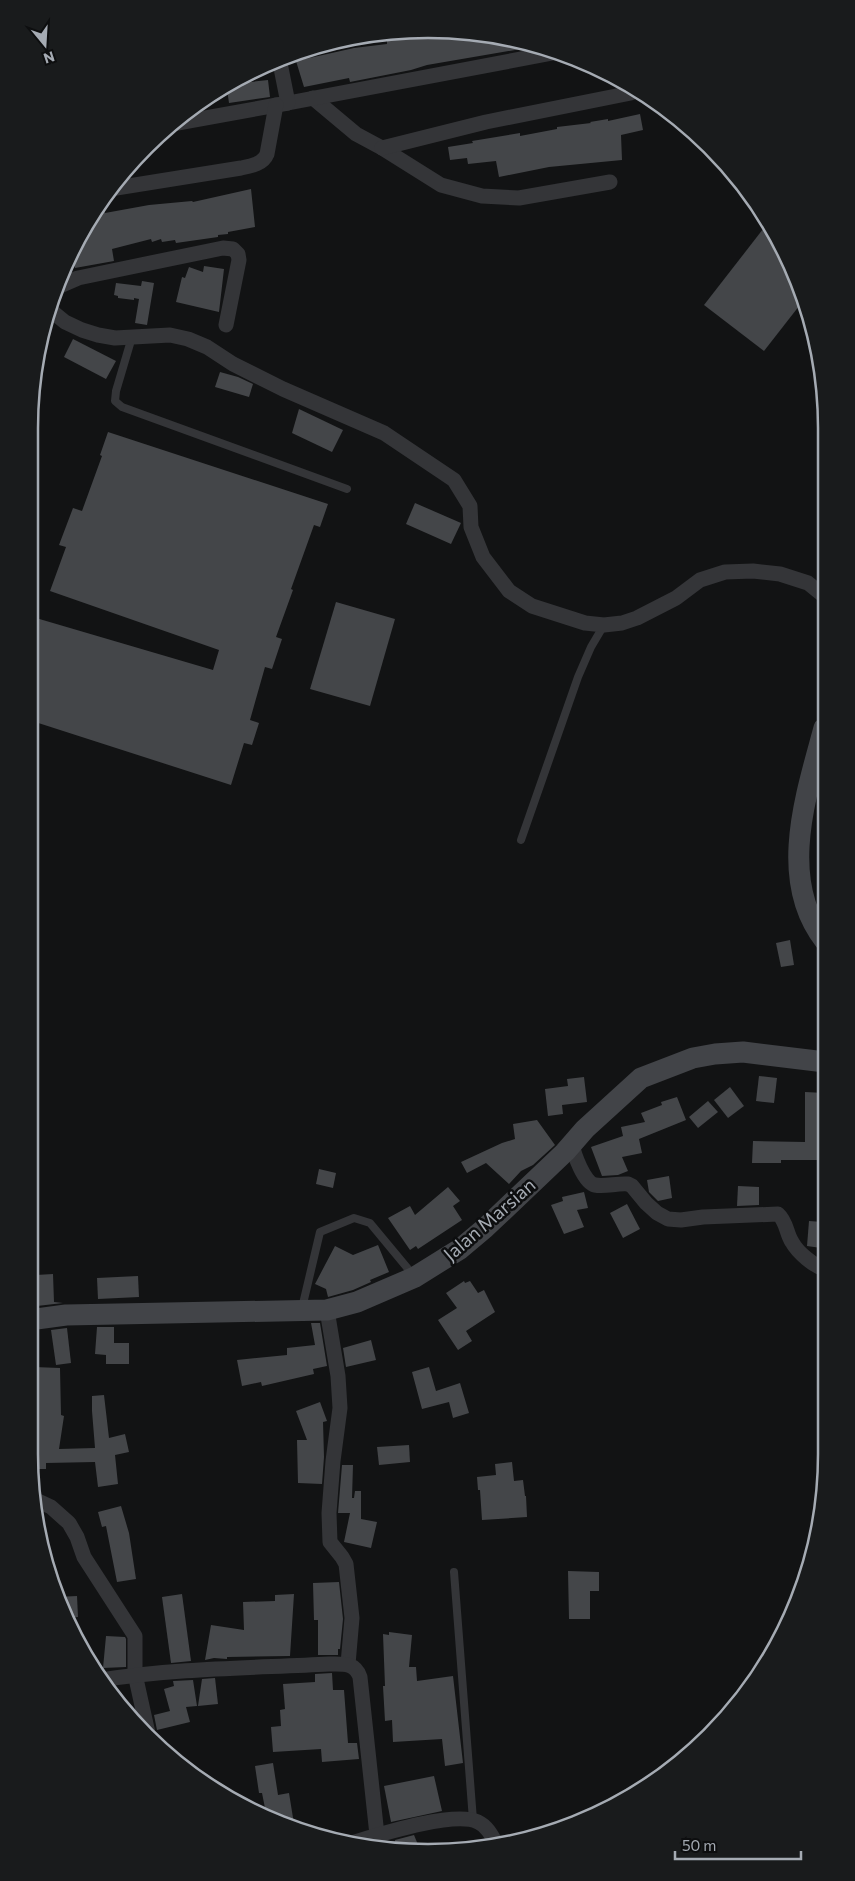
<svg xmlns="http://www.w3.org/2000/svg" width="855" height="1881" viewBox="0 0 855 1881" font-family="Commissioner,sans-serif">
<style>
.building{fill:#444649}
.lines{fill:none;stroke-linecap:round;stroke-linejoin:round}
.lane{stroke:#343538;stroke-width:8}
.street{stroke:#343538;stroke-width:15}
.secondary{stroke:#424448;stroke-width:21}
.labels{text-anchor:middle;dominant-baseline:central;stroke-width:5;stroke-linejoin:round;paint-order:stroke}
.street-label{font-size:19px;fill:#a5abb3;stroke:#0d0e0f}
.rim{fill:none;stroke:#a5abb3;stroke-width:2.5}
</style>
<rect width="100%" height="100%" fill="#121314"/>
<g class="building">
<polygon points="427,29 505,36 538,46 427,65 411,70 350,82 349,78 304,87 296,61 354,48 387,44 387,40 405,38 405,36 428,31"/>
<polygon points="268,80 270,97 229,103 227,89 243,86 242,83"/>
<polygon points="640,114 643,130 621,135 622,160 549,167 499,177 496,161 468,164 467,158 450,160 448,147 473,143 472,141 520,133 520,136 557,129 557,127 591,123 590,122 608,119 608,121"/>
<polygon points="251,189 255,227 228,232 228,234 218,235 218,237 176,243 175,240 162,242 161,239 152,242 151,239 112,249 114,261 75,268 74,264 64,266 93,211 104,208 105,213 149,205 192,201 193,202"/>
<polygon points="767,224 796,275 803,301 764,351 704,305"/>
<polygon points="204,266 224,269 219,312 176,302 182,277 185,278 189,267 203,272"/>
<polygon points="142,281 154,283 147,325 135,323 139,299 134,298 134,300 118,298 118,296 114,295 116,283 141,286"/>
<polygon points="73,339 116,361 106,379 64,357"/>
<polygon points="220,372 238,377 253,384 249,397 215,387"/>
<polygon points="299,409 343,430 332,452 292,433"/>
<polygon points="108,432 328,504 320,527 314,525 291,589 293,590 276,637 282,639 272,669 265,667 250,720 259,723 252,745 244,743 231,785 29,720 29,666 37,641 30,639 36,618 213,670 219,650 50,591 66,547 59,545 73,508 82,511 102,456 100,455"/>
<polygon points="415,503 461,523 451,544 406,524"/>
<polygon points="336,602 395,619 370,706 310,689"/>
<polygon points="790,940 794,965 781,967 776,943"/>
<polygon points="759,1076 777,1078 774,1103 756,1101"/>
<polygon points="584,1077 587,1102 562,1105 563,1114 548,1116 545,1089 568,1086 567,1079"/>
<polygon points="730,1087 744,1106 728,1118 714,1100"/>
<polygon points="805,1092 825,1093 825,1160 781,1160 781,1163 752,1163 753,1141 805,1142"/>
<polygon points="677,1097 686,1120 639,1139 642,1153 622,1157 628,1171 618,1175 602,1176 591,1147 623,1136 621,1127 645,1122 641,1113 662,1105 661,1102"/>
<polygon points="708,1101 718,1112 698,1128 689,1117"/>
<polygon points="537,1120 555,1145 533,1165 521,1171 509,1184 486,1163 467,1173 461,1162 502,1143 515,1139 513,1124"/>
<polygon points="319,1169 336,1173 333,1188 316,1184"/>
<polygon points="669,1176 672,1198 658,1201 649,1192 647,1180"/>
<polygon points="738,1186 759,1187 759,1205 737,1206"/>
<polygon points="448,1187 460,1201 453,1206 462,1220 418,1249 416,1246 410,1250 388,1218 410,1206 415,1215"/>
<polygon points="584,1192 588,1208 577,1210 584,1227 564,1234 551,1205 563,1201 562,1197"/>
<polygon points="627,1204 640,1229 623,1238 610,1213"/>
<polygon points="809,1221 823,1222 821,1248 807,1246"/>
<polygon points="378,1245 389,1272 370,1280 371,1282 353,1290 328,1297 326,1289 315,1284 335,1246 353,1255"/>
<polygon points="53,1274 54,1302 63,1303 37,1306 36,1275"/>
<polygon points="138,1276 139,1297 98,1299 97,1278"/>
<polygon points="464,1281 465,1283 470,1281 478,1293 484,1290 495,1312 466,1331 472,1341 458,1350 438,1320 457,1308 446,1293"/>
<polygon points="311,1323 320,1323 327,1366 313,1369 314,1374 262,1386 261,1382 242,1386 237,1360 287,1355 287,1348 315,1345"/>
<polygon points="97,1327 114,1327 114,1343 129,1343 129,1364 106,1364 106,1355 95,1354"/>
<polygon points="67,1328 71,1363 56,1365 51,1330"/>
<polygon points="371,1340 376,1360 346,1367 343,1348"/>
<polygon points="34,1367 60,1368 61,1415 64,1416 59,1449 95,1448 92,1411 92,1396 104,1395 109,1438 125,1434 129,1452 115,1455 118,1484 98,1487 95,1462 46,1463 46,1469 31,1469 29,1454 29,1391"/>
<polygon points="429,1367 436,1391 460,1383 469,1413 453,1418 449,1402 422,1409 412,1372"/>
<polygon points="320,1402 327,1421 323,1422 324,1457 322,1484 298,1483 297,1440 307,1440 296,1411"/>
<polygon points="409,1445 410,1462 379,1465 377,1447"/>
<polygon points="512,1462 514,1481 523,1480 525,1496 526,1496 527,1517 482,1520 480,1490 478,1490 477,1477 496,1475 495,1464"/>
<polygon points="342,1465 353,1465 352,1498 354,1498 355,1491 361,1491 361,1519 377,1522 371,1548 344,1542 350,1513 338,1513"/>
<polygon points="121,1506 129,1533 136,1579 117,1582 106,1526 102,1527 98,1512"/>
<polygon points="568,1571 599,1572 599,1591 590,1591 590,1619 569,1619"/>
<polygon points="339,1582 343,1619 340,1649 338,1649 338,1655 318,1655 318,1620 314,1620 313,1583"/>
<polygon points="182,1594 191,1661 171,1663 162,1597"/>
<polygon points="294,1594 290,1656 227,1657 227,1659 214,1658 205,1660 211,1625 244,1630 243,1602 275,1601 275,1595"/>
<polygon points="77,1596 78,1617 66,1618 57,1597"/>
<polygon points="389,1632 412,1635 409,1667 416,1667 417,1681 453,1676 463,1763 445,1766 442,1739 393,1742 392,1720 385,1721 383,1686 385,1686 383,1634 389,1635"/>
<polygon points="106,1636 125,1637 126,1639 126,1667 103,1668"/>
<polygon points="332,1673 333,1690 344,1690 348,1743 357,1743 359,1759 322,1762 321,1749 273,1752 271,1727 281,1726 280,1710 285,1709 283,1684 315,1682 315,1674"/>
<polygon points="215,1678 218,1704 198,1706 202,1679"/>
<polygon points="193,1680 197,1706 186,1707 190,1722 157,1730 154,1715 170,1711 164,1689 174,1686 173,1681"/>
<polygon points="273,1763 278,1795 289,1793 294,1824 266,1813 262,1793 259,1793 255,1766"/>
<polygon points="434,1776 442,1811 391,1822 384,1786"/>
<polygon points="414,1835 421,1852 396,1849 395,1840"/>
</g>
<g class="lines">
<g class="lane">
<polyline points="132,337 116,391 115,401 122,407 347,489"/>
<polyline points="521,840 578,677 591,647 604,625"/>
<polyline points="302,1308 320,1232 354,1218 370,1223 414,1276"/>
<polyline points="454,1572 473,1820"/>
</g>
<g class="street">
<polyline points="313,98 356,134 382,148 441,185 482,196 519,198 610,182"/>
<polyline points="288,103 558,52"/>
<polyline points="172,124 288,103 279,58"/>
<polyline points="382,148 486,122 631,93"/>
<path d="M110 189 241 168C251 166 263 164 267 154L276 105"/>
<polyline points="55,288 78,278 223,248 233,249 238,254 239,260 226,325"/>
<polyline points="49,309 65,322 82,330 98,335 115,338 170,335 188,339 207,347 233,364 283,389 384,433 454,480 470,506 471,527 483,557 509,591 532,606 585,623 604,625 622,623 637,618 676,598 700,580 725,572 753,571 780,574 808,583 824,596"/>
<path d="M572 1144C574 1154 584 1183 595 1185 605 1187 617 1183 628 1184L632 1186 646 1203 657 1213 668 1219 681 1220 703 1217 778 1214C787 1222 786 1233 792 1242 798 1253 814 1266 826 1270"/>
<polyline points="327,1310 338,1376 340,1408 333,1461 329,1513 330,1542 342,1557 346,1564 352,1618 348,1664"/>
<polyline points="36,1500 51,1507 69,1523 77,1537 84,1557 135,1636 135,1674 148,1733"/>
<path d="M101 1680C176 1668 253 1668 329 1664 342 1664 355 1662 360 1677L377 1835 376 1847"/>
<path d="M348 1844C375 1836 454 1810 478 1822 487 1826 492 1836 497 1845"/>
</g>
<g class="secondary">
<path d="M824 728C806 795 777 880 825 941"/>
<polyline points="29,1320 66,1315 327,1310 357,1302 415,1277 460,1249 485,1228 565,1152 585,1129 641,1078 693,1058 715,1054 743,1052 825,1062"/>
</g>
</g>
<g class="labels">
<g class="street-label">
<text transform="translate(489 1219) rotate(-41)">Jalan Marsian</text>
</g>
</g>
<path d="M0 0H855V1881H0ZM428 38H428A390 390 0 0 1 818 428V1454A390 390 0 0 1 428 1844H428A390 390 0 0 1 38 1454V428A390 390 0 0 1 428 38Z" fill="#191b1c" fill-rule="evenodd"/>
<path class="rim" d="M428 38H428A390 390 0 0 1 818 428V1454A390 390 0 0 1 428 1844H428A390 390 0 0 1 38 1454V428A390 390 0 0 1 428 38Z"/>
<g transform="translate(45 45) rotate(162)" stroke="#0d0e0f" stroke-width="4" paint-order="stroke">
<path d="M0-4L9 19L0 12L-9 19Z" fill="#a5abb3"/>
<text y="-8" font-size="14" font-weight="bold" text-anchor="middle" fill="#a5abb3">N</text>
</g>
<path d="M675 1851v8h126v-8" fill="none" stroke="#a5abb3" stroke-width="2.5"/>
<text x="682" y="1851" font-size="15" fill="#a5abb3" stroke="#0d0e0f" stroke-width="4" paint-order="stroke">50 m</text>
</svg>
